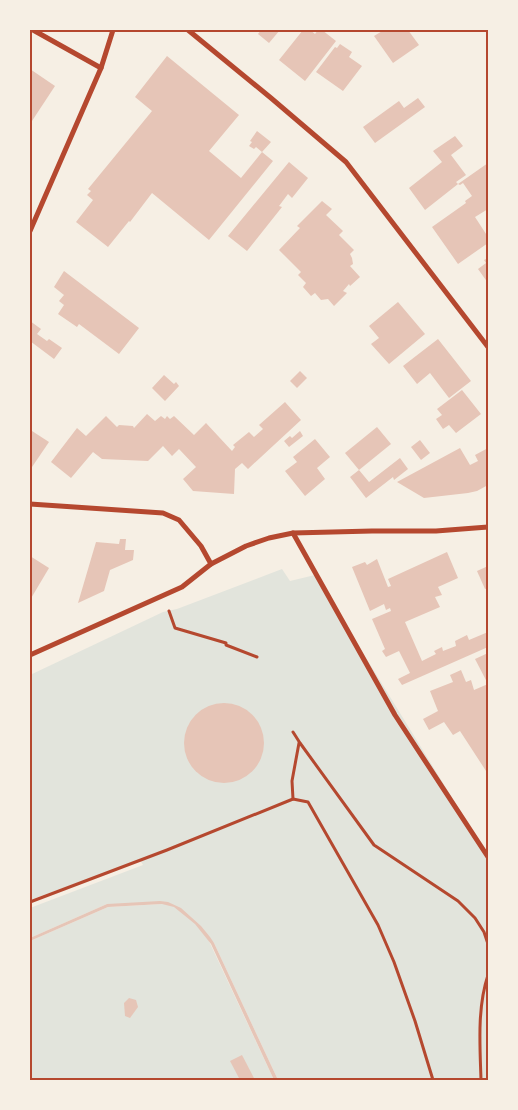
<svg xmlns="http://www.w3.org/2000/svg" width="518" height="1110" viewBox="0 0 518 1110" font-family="'Sofia Sans Condensed',sans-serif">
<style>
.green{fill:#e2e4dc}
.building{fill:#e6c5b7}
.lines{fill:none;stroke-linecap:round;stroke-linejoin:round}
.path{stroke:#b5482f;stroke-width:3}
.minor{stroke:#b5482f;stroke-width:5}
.neatline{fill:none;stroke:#b5482f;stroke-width:2}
</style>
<rect width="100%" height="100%" fill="#f6efe4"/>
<polygon class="green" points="282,569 290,581 315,575 488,856 488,1080 278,1080 214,943 208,939 274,1080 30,1080 30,941 108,907 163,904 107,904 30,938 30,908 143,865 140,860 30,900 30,675 163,612 177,609"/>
<g class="building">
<polygon points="261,30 280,30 269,43 258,34"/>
<polygon points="303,30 310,30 315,34 318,30 322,30 336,41 305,81 279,60"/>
<polygon points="384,30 408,30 419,45 393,63 374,36"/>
<polygon points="340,44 352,52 349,57 362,66 343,91 316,72 335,47 337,48"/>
<polygon points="167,56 239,115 209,151 241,178 262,152 273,161 209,240 152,193 130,222 129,221 108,247 76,222 93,200 87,195 91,191 88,189 152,111 135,97"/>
<polygon points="30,69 55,86 30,124"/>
<polygon points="418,98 425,107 375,143 363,127 399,101 404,108"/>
<polygon points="257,131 271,142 262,152 256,147 254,149 249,146 252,142 250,141"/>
<polygon points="455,136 463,146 451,155 466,175 456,182 458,184 425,210 409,188 442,162 433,151"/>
<polygon points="289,162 308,178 292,198 288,194 279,206 282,207 247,251 228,236"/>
<polygon points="488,163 488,209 475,217 488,237 488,243 458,264 432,227 466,203 465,201 472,196 463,183 460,185 458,184"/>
<polygon points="322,201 332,209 326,215 343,231 339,235 354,250 350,254 352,258 353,264 350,266 360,277 350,286 349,284 343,291 347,293 334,306 328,299 321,300 315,293 311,296 303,287 306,283 298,275 301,272 279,250 300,228 297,226"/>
<polygon points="488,258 488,283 478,269 486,263 484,260"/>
<polygon points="64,271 139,328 119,354 79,324 77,327 58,314 64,305 59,301 64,295 54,287"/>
<polygon points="398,302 425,334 389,364 371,344 379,338 369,326"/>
<polygon points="30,321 41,329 37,334 47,341 49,339 62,348 54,359 30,341"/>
<polygon points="438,339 471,381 449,398 430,373 417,384 403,366"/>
<polygon points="300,371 307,378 297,388 290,381"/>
<polygon points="164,375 174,384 176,382 179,386 165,401 152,388"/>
<polygon points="462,390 481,414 456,433 449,425 443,429 436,419 442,415 437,409"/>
<polygon points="285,402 301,420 248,469 242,463 235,469 234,494 193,491 183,479 196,467 179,449 172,456 163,446 148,461 102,459 93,452 71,478 51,462 77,428 86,436 106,416 117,427 119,425 133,426 134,428 147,414 155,421 161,416 165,419 167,416 170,419 174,416 194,435 206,423 232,451 235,447 233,445 249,432 254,437 263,429 259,425"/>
<polygon points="377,427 391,444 359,470 345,453"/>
<polygon points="32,431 49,442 32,467 30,466 30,434"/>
<polygon points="300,431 303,436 289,447 284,441 290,436 292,438"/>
<polygon points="315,439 330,457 317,468 325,479 305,496 285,471 297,462 293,457"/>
<polygon points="420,440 430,453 421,460 411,447"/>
<polygon points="460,448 470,465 478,461 475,455 488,448 488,485 477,491 468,493 424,498 397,482"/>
<polygon points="400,458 408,469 394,480 393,477 366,498 350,477 359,470 369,482"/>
<polygon points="120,539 126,539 125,550 134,550 133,560 110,570 104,591 78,603 96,542 119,544"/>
<polygon points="447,552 458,578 438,587 442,595 435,597 440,607 405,622 422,661 436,654 434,651 442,647 443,651 456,646 455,641 467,635 469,640 488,632 488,647 402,685 398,679 410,673 399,651 386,657 382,651 385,649 372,619 391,611 390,608 386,610 384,604 370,611 352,567 365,562 367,565 377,559 388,587 391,586 388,579"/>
<polygon points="30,556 49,568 30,600"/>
<polygon points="488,566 488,588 485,589 477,571"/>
<polygon points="488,653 488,684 475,659"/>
<polygon points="461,670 466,682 471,680 474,690 488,684 488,774 460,731 453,735 444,722 429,730 423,719 438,711 430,691 453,682 450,675"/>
<circle cx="224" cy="743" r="40"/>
<polygon points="160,901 168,902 181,908 201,926 210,937 214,943 278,1080 274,1080 211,944 195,924 174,907 162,904 108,907 30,941 30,938 107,904"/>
<polygon points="129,998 136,1000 138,1007 130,1018 125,1016 124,1003"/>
<polygon points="242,1055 255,1080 240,1080 230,1061"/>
</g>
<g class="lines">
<g class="path">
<polyline points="169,611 175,628 226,643 226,645 257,657"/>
<polyline points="293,732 300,743 374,845 458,901 475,918 484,932 488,944"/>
<polyline points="293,799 292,781 299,743"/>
<polyline points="30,902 167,850 293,799 308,802 378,925 394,962 415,1021 433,1080"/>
<path d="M481 1080C480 1046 477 1008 488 975"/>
</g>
<g class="minor">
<polyline points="33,30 101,68"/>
<polyline points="188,30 271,98 346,162 488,347"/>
<polyline points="30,231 101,68 113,30"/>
<polyline points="30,504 163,513 179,520 201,546 211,564"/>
<polyline points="293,533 395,715 488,857"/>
<polyline points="30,655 182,587 211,564 246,546 269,538 293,533 372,531 436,531 488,527"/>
</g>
</g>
<rect width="518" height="1110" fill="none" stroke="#f6efe4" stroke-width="62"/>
<rect x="31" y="31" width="456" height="1048" class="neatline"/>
</svg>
